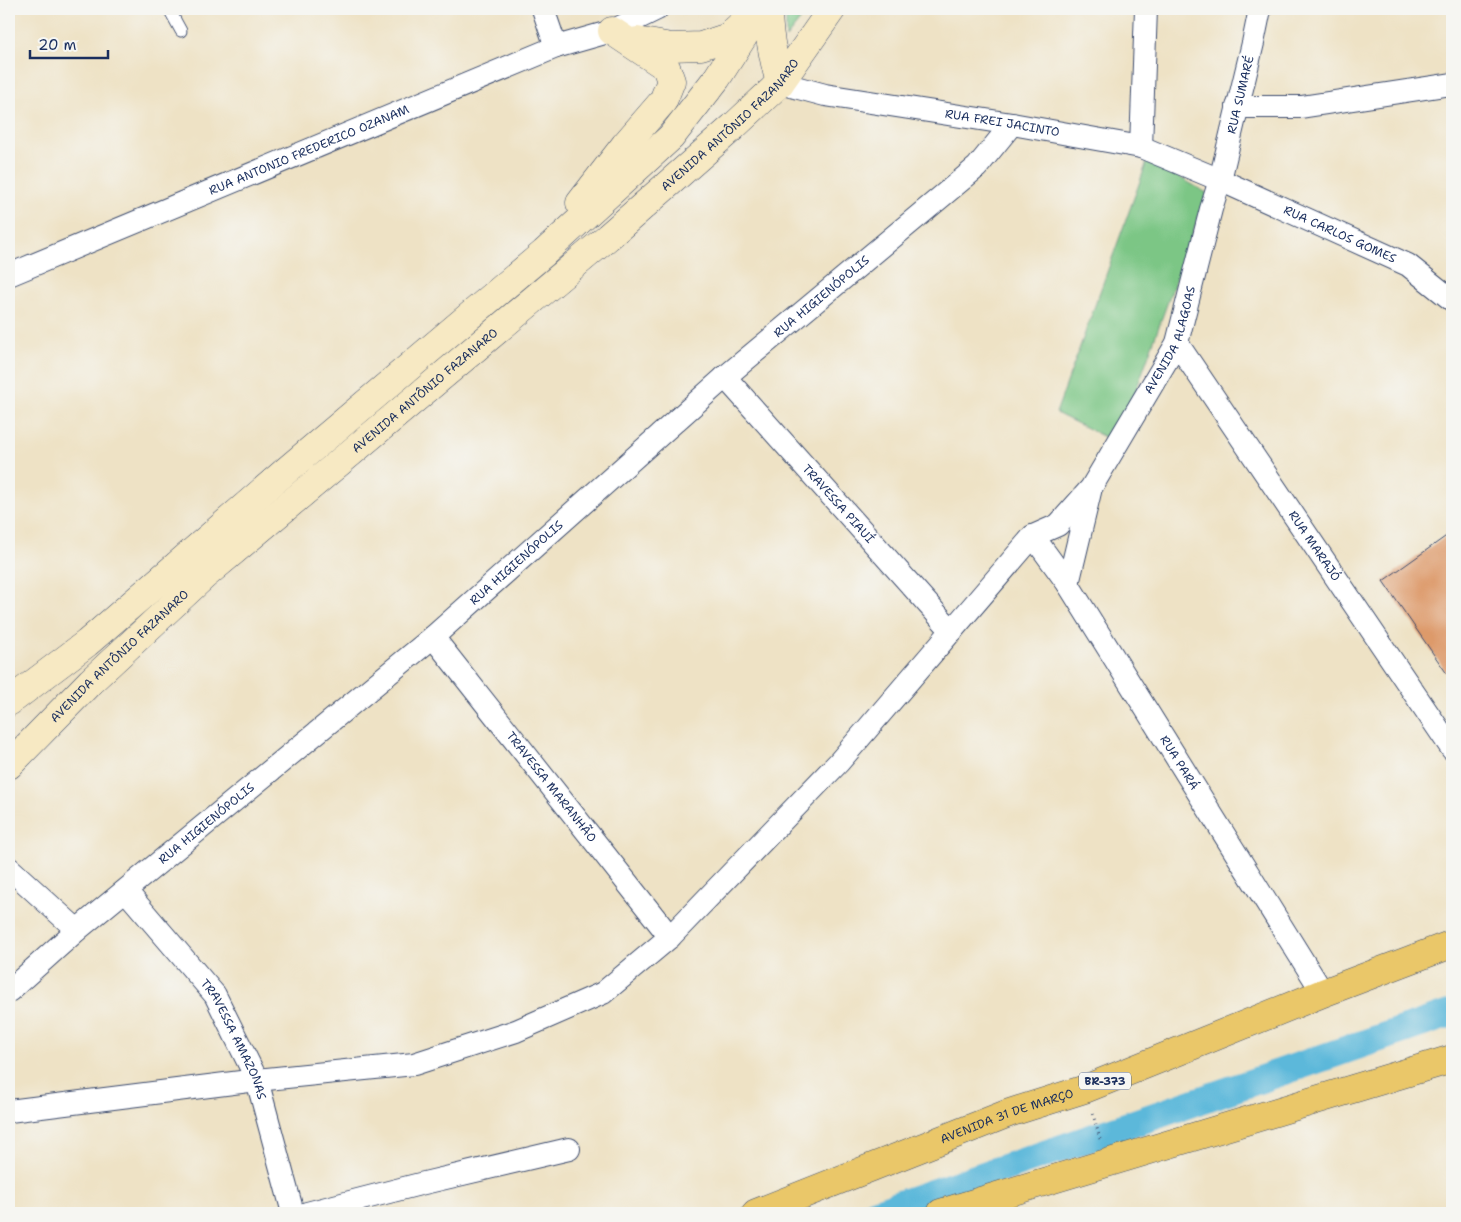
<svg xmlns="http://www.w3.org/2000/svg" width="1461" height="1222" viewBox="0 0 1461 1222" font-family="'Shantell Sans',sans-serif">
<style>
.green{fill:#7bc685;stroke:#4b7a72}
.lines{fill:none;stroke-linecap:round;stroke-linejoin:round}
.canal{stroke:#5cb8da;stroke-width:28}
.building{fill:#dd9a6a}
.lane-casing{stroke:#3b4a6d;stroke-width:13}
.street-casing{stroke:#3b4a6d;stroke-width:24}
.secondary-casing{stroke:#3b4a6d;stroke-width:29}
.primary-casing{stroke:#3b4a6d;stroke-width:29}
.path{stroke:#3b4a6d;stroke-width:3;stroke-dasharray:1 4;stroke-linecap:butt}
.lane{stroke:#fff;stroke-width:11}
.street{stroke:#fff;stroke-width:22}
.secondary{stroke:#f7e9c3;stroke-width:28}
.primary{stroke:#eac769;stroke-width:28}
.labels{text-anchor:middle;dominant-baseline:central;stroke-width:4.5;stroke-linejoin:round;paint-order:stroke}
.shield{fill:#f6f6f2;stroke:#5d6b8a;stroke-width:1}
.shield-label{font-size:11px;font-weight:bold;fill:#1b2f5e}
.street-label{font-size:12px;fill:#1b2f5e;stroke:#f6f6f2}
</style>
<rect width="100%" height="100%" fill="#f6f6f2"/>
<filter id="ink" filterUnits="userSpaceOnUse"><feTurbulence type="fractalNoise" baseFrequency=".02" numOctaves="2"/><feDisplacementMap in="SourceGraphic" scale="10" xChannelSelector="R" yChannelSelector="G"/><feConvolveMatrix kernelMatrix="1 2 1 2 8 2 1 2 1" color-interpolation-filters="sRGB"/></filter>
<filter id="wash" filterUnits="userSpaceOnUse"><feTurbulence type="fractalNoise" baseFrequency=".0096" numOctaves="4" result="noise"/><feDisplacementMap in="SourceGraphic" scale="20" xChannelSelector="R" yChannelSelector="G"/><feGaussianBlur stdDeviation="1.12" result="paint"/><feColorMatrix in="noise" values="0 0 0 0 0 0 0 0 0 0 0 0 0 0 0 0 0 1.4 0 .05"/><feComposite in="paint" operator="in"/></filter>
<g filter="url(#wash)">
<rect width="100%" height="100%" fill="#eee2c5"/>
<g class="green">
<polygon points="786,9 809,9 786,38"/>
<polygon points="1148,159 1207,193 1117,443 1056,413"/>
</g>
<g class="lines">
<polyline class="canal" points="874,1213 1452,1013"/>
</g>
<g id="blocks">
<polygon class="building" points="1452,532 1452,681 1383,581"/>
</g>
</g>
<g filter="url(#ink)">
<use href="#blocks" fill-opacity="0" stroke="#3b4a6d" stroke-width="1"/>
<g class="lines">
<defs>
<polyline id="lane" points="169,9 181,31"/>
<g id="street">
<polyline points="543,9 556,47"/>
<path id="s1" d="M780 83 825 95 1012 124 1141 147 1220 180 1408 265 1452 300"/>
<polyline points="1237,107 1301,107 1452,84"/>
<polyline points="1141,147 1146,9"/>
<path id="s2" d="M9 275 556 47 612 31 657 9"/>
<path id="s3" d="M1177 343 1452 749"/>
<path id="s4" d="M725 377 952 631"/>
<path id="s5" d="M1033 536 1068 584 1323 993"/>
<polyline points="1068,584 1090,492"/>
<path id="s6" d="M433 637 670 937"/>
<polyline points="9,868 77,930"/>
<path id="s7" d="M126 891 215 995 257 1080 293 1213"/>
<path id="s8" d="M9 991 77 930 433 637 725 377 977 167 1012 124"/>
<path id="s9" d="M9 1111 257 1080 414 1064 516 1031 603 993 670 937 839 762 1033 536 1058 525 1091 488 1177 343 1211 209 1220 180 1253 43 1260 9"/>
<polyline points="307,1213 420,1184 569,1149"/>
</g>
<g id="secondary">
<path d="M768 9C768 35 773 58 780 83"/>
<polyline points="637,41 671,47 701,46 728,37 747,19"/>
<polyline points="580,203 625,145 663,101 671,81 666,67 612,31"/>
<polyline points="9,702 87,643 287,470 544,253 671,137 717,78 761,9"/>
<path id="s10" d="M9 765 91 681 204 576 608 237 733 127 780 83 832 9"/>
</g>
<g id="primary">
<path id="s11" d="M756 1213 1009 1113 1085 1089 1323 993 1452 944"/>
<polyline points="941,1213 1452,1059"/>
</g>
</defs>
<use href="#lane" class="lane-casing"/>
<use href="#street" class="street-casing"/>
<use href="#secondary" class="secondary-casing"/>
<use href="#primary" class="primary-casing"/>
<polyline class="path" points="1093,1114 1100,1139"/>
<use href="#lane" class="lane"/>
<use href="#street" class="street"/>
<use href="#secondary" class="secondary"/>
<use href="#primary" class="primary"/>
</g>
</g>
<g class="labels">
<rect class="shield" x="1079" y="1072.5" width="52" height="17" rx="4"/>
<g class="shield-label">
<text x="1105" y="1081">BR-373</text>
</g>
<g class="street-label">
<text stroke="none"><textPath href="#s9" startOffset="1740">RUA SUMARÉ</textPath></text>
<text stroke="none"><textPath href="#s1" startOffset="226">RUA FREI JACINTO</textPath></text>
<text stroke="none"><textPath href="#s10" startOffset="965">AVENIDA ANTÔNIO FAZANARO</textPath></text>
<text stroke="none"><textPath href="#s2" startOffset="325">RUA ANTONIO FREDERICO OZANAM</textPath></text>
<text stroke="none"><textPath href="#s1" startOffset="584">RUA CARLOS GOMES</textPath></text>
<text stroke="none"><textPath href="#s8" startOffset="1069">RUA HIGIENÓPOLIS</textPath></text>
<text stroke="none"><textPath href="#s9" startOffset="1484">AVENIDA ALAGOAS</textPath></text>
<text stroke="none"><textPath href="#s10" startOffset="560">AVENIDA ANTÔNIO FAZANARO</textPath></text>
<text stroke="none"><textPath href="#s4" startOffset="170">TRAVESSA PIAUÍ</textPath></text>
<text stroke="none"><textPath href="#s3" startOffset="245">RUA MARAJÓ</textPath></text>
<text stroke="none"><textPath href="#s8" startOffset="664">RUA HIGIENÓPOLIS</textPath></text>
<text stroke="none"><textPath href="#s10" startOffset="155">AVENIDA ANTÔNIO FAZANARO</textPath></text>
<text stroke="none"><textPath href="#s5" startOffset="270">RUA PARÁ</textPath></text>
<text stroke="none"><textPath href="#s6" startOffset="191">TRAVESSA MARANHÃO</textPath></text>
<text stroke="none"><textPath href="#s8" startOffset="259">RUA HIGIENÓPOLIS</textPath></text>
<text stroke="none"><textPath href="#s7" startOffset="185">TRAVESSA AMAZONAS</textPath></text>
<text stroke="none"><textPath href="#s11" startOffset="269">AVENIDA 31 DE MARÇO</textPath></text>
</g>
</g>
<rect width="1461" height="1222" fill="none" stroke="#f6f6f2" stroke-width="30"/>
<path d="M30 50v8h78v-8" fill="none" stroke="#1b2f5e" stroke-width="2.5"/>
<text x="38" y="50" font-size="15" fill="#1b2f5e" stroke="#f6f6f2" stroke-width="4" paint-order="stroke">20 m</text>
</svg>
